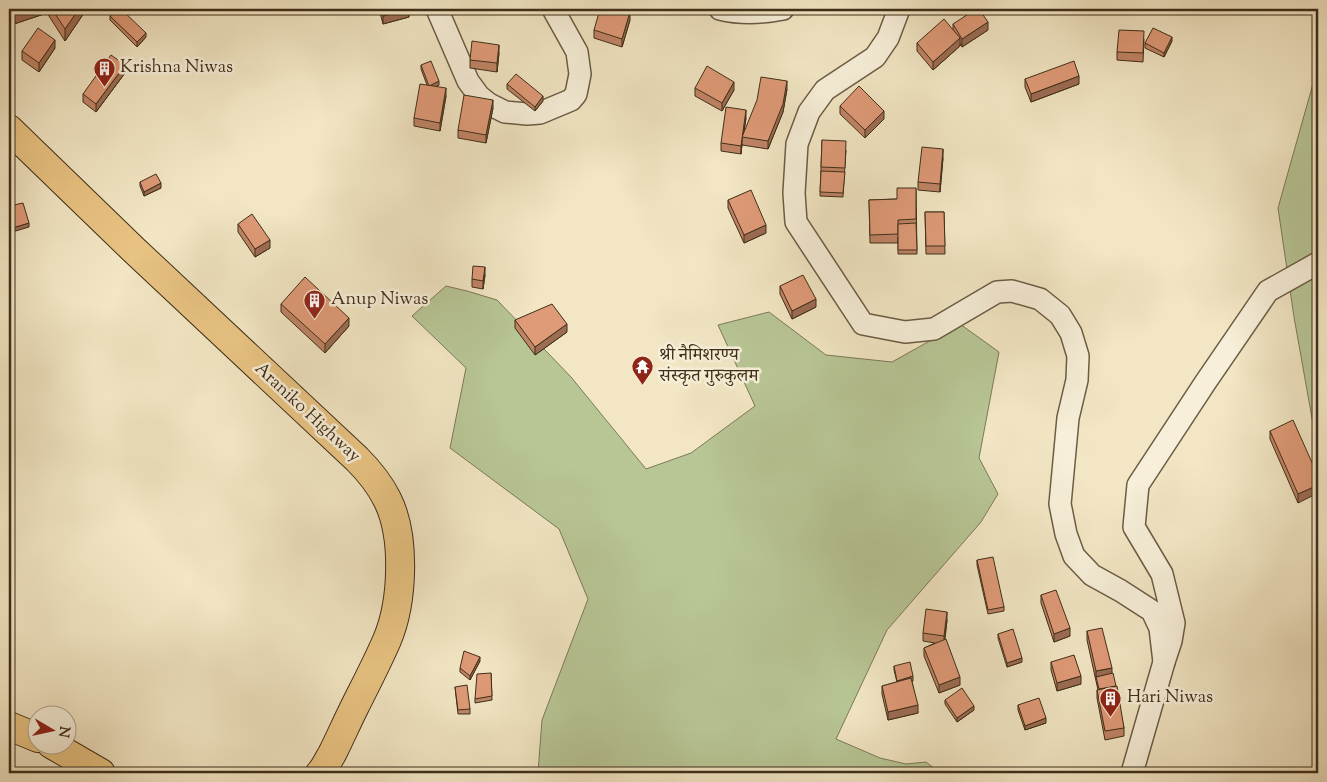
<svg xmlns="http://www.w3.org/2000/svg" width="1327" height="782" viewBox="0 0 1327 782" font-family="'Sorts Mill Goudy','Noto Serif Devanagari',serif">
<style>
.green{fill:#b8c696;stroke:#7b7a58}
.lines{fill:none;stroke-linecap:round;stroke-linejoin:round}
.minor-casing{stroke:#6b5c44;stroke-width:24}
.highway-casing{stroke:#3e2e19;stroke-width:30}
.minor{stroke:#f7efd9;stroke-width:21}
.highway{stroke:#e9c382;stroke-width:28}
.wall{fill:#c08466;stroke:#3e2e19}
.shaded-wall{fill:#9c6c53;stroke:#3e2e19}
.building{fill:#df9a77;stroke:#3e2e19}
.labels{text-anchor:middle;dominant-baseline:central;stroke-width:5;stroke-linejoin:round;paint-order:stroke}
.poi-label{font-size:18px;fill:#3e2e19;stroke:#f7efd9;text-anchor:start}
.street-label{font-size:18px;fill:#3e2e19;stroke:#f7efd9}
</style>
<rect width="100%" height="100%" fill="#f2e6c4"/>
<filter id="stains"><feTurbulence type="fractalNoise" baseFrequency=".004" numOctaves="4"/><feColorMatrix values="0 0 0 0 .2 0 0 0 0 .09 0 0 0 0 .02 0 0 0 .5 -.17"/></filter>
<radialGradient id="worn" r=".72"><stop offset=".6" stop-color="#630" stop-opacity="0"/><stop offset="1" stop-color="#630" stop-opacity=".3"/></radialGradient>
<g class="green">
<polygon points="1318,66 1318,452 1294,317 1278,208"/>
<polygon points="446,286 467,291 497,300 571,377 646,469 691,453 755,406 718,325 769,312 826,355 892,362 960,324 999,352 979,458 998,494 981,522 887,630 836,739 880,758 906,764 926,762 940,773 538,773 542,720 588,599 559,529 450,448 466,368 412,316"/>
</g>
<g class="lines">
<defs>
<g id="minor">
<polyline points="437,9 468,81 479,96 489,104 505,112 527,114 540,113 571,100 576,94 580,74 577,52 553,9"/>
<path d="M720 9C740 14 763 13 783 9"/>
<polyline points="899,9 888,38 875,57 825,90 809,112 797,144 794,193 796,222 863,324 905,332 934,329 997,292 1012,291 1040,299 1060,315 1071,333 1078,356 1077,380 1068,418 1060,504 1066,534 1074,556 1092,575 1121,591 1152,611 1160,628 1164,662"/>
<polyline points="1132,773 1164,662 1171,641 1174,623 1162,574 1134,527 1138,485 1205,383 1268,291 1318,263"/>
</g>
<g id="highway">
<path d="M9 129 134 250 357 459C369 471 379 483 387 499 406 536 403 602 387 640 377 663 366 684 355 706 347 722 340 738 332 754 328 760 325 768 320 773"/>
<polyline points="9,726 38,738"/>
<polyline points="51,744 101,773"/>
</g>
</defs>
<use href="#minor" class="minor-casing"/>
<use href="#highway" class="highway-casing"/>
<use href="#minor" class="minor"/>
<use href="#highway" class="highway"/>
</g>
<g class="wall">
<polygon points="9,9 84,9 84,13 65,41 47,13 11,25 9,20"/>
<polygon points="379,9 409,9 409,17 383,24"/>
<polygon points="1078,9 1166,9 1166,12 1078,13"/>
<polygon points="110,16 146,37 137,47 110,20"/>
<polygon points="630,20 622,47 594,38 594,30"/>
<polygon points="953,24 988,30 962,47 960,43 960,46 933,70 917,51 917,43 953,30"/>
<polygon points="1144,39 1143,62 1117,60 1117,52"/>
<polygon points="1172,41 1164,57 1145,48 1145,43"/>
<polygon points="55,48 39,72 22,60 22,51"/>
<polygon points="499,53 497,72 470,68 470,60"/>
<polygon points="421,65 439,85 436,87 446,96 440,131 414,126 414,118 427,85 421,69"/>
<polygon points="125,73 96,112 83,102 83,94"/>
<polygon points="1025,79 1079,84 1031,102 1025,87"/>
<polygon points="507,84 543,101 535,111 507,89"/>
<polygon points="695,88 734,90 722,111 695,96"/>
<polygon points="787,89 783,112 768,149 742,145 742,144 741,154 721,151 721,143 746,118 744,132"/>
<polygon points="840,106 884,119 865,138 840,114"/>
<polygon points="493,108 486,143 458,138 458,130"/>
<polygon points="822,140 846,150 843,197 820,196"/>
<polygon points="943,158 940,192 918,190 918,182"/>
<polygon points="140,182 161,188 144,196 140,186"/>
<polygon points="916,188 917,254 898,254 898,237 898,243 870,243 869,200 897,199"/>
<polygon points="728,200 766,233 744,243 728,208"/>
<polygon points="925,212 944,212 945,254 926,254"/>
<polygon points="238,224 270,248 255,257 238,232"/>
<polygon points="485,275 483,289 472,287 472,279"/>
<polygon points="780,286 816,307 792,319 780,294"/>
<polygon points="281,304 349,326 325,353 281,312"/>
<polygon points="515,320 567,332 535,355 515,328"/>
<polygon points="1270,431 1318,476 1298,503 1270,439"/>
<polygon points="977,560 1004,607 1004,611 988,614 977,565"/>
<polygon points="1041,595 1070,636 1054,642 1041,603"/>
<polygon points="947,620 945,639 960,685 939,693 924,656 924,648 935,643 923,641 923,633"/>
<polygon points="1087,631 1112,674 1124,728 1124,736 1105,740 1097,698 1097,690 1098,690 1087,640"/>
<polygon points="998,634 1022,662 1007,667 998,638"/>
<polygon points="480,661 470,680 460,672 460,668"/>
<polygon points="1051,662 1081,684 1057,691 1051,670"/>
<polygon points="894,666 913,681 912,681 918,713 888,720 882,694 882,686 897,682 894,670"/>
<polygon points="491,673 492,700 475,703 475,699"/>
<polygon points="455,687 470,709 470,714 458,714"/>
<polygon points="945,700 974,710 957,722 945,704"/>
<polygon points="1018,705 1046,723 1025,730 1018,710"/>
</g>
<g class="shaded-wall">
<polygon points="25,9 47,9 47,13 11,25 11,13"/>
<polygon points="79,9 84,9 84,13 65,41 65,29"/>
<polygon points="409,9 409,17 383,24 383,16"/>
<polygon points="630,12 630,20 622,47 622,39"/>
<polygon points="988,22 988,30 962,47 962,39"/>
<polygon points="146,33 146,37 137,47 137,42"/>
<polygon points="1172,37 1172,41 1164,57 1164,53"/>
<polygon points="960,38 960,46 933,70 933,62"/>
<polygon points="55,40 55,48 39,72 39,63"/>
<polygon points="499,45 499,53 497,72 497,63"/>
<polygon points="125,65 125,73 96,112 96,104"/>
<polygon points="1079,76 1079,84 1031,102 1031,94"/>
<polygon points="439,81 439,85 429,90 429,86"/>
<polygon points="787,81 787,89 783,112 768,149 768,141"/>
<polygon points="734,82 734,90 722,111 722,103"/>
<polygon points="446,88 446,96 440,131 440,123"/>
<polygon points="543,96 543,101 535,111 535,107"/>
<polygon points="493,100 493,108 486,143 486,135"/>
<polygon points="746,110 746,118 743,137 742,137 742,144 741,154 741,146"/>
<polygon points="884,111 884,119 865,138 865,130"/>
<polygon points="943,149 943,158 940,192 940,184"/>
<polygon points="161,183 161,188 144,196 144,192"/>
<polygon points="29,223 29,227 9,233 9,229"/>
<polygon points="766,225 766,233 744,243 744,235"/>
<polygon points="270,240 270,248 255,257 255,249"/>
<polygon points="485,267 485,275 483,289 483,281"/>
<polygon points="816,299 816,307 792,319 792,311"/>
<polygon points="349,318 349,326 325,353 325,344"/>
<polygon points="567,324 567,332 535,355 535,347"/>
<polygon points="1318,485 1318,493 1298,503 1298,494"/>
<polygon points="947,612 947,620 944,644 944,636"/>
<polygon points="1070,628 1070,636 1054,642 1054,634"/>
<polygon points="480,657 480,661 470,680 470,676"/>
<polygon points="1022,658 1022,662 1007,667 1007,663"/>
<polygon points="1112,668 1112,676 1096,677 1096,679 1096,671"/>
<polygon points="913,676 913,681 897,685 897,681"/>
<polygon points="1081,676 1081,684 1057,691 1057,683"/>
<polygon points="960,677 960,685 939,693 939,685"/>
<polygon points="918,705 918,713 888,720 888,712"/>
<polygon points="974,706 974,710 957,722 957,718"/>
<polygon points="1046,718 1046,723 1025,730 1025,726"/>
</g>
<g class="building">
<polygon points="9,9 25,9 11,13"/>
<polygon points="52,9 79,9 65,29"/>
<polygon points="117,9 121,9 146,33 137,42 110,16"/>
<polygon points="381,9 409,9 383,16"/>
<polygon points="600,9 620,9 630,12 622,39 594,30"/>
<polygon points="976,9 979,9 988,22 962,39 953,24"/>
<polygon points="944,19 960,38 933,62 917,43"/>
<polygon points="38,28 55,40 39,63 22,51"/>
<polygon points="1153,28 1172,37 1164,53 1145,43"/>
<polygon points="1119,30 1144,31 1143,53 1117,52"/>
<polygon points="472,41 499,45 497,63 470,60"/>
<polygon points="111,55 125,65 96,104 83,94"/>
<polygon points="431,61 439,81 429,86 421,65"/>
<polygon points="1074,61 1079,76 1031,94 1025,79"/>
<polygon points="707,66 734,82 722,103 695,88"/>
<polygon points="516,74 543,96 535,107 507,84"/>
<polygon points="761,77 787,81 783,104 768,141 742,137 757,100"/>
<polygon points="420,84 446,88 440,123 414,118"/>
<polygon points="859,86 884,111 865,130 840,106"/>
<polygon points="464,95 493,100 486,135 458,130"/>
<polygon points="726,107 746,110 741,146 721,143"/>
<polygon points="822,140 846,141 845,168 821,167"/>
<polygon points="922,147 943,149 940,184 918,182"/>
<polygon points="821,171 845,172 843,193 820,192"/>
<polygon points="156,174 161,183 144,192 140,182"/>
<polygon points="897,188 916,188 916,219 898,220 898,234 870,235 869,200 897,199"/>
<polygon points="751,190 766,225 744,235 728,200"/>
<polygon points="23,203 29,223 9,229 9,206"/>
<polygon points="925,212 944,212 945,246 926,246"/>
<polygon points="252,214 270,240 255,249 238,224"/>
<polygon points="916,223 917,250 898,250 898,224"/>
<polygon points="473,266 485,267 483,281 472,279"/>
<polygon points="803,275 816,299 792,311 780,286"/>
<polygon points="305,277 349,318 325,344 281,304"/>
<polygon points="552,304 567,324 535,347 515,320"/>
<polygon points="1293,420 1318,476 1318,485 1298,494 1270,431"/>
<polygon points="993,557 1004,607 988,610 977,560"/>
<polygon points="1056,590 1070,628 1054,634 1041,595"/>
<polygon points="926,609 947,612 944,636 923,633"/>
<polygon points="1102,628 1112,668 1096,671 1087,631"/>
<polygon points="1013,629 1022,658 1007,663 998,634"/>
<polygon points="946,639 960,677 939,685 924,648"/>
<polygon points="464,651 480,657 470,676 460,668"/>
<polygon points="1074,655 1081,676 1057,683 1051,662"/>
<polygon points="910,662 913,676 897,681 894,666"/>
<polygon points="491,673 492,696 475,699 477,674"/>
<polygon points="1113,673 1116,686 1099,689 1096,677"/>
<polygon points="911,678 918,705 888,712 882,686"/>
<polygon points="467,685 470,709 458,710 455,687"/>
<polygon points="1117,686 1124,728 1105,731 1097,690"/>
<polygon points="962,688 974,706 957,718 945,700"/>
<polygon points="1039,698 1046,718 1025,726 1018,705"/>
</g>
<defs>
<symbol id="building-pin" viewBox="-11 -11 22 30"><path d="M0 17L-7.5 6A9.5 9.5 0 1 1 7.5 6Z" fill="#8f2418" stroke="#f7efd9"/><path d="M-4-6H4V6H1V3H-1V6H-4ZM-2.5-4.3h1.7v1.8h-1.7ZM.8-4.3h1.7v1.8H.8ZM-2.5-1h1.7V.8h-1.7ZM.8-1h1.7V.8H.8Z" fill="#fff"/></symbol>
<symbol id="temple-pin" viewBox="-11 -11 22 30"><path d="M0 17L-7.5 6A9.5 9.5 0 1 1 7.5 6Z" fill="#8f2418" stroke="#f7efd9"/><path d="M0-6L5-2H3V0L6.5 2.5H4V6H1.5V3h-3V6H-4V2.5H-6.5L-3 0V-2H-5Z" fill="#fff"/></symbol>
</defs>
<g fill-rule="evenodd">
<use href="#building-pin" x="92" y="56" width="25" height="34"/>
<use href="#building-pin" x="302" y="288" width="25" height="34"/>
<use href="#temple-pin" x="630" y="354" width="25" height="34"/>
<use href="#building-pin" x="1098" y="686" width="25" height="34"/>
</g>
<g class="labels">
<g class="poi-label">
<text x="120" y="68">Krishna Niwas</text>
<text x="331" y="300">Anup Niwas</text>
<text x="659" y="356">श्री नैमिशरण्य<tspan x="659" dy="21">संस्कृत गुरुकुलम</tspan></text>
<text x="1127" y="698">Hari Niwas</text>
</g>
<g class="street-label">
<text transform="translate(307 413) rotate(43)">Araniko Highway</text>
</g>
</g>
<rect width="1327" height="782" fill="none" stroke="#f2e6c4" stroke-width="30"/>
<rect x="10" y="10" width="1307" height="762" fill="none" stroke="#3e2e19" stroke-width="2.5"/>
<rect x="15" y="15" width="1297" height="752" fill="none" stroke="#3e2e19"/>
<g transform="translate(52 730) rotate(99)"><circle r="24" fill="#f7efd9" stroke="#ada28c"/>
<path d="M0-4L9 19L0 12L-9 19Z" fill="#8f2418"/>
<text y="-8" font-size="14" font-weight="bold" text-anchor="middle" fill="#3e2e19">N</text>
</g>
<rect width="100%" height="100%" filter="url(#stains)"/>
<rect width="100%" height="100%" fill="url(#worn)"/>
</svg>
